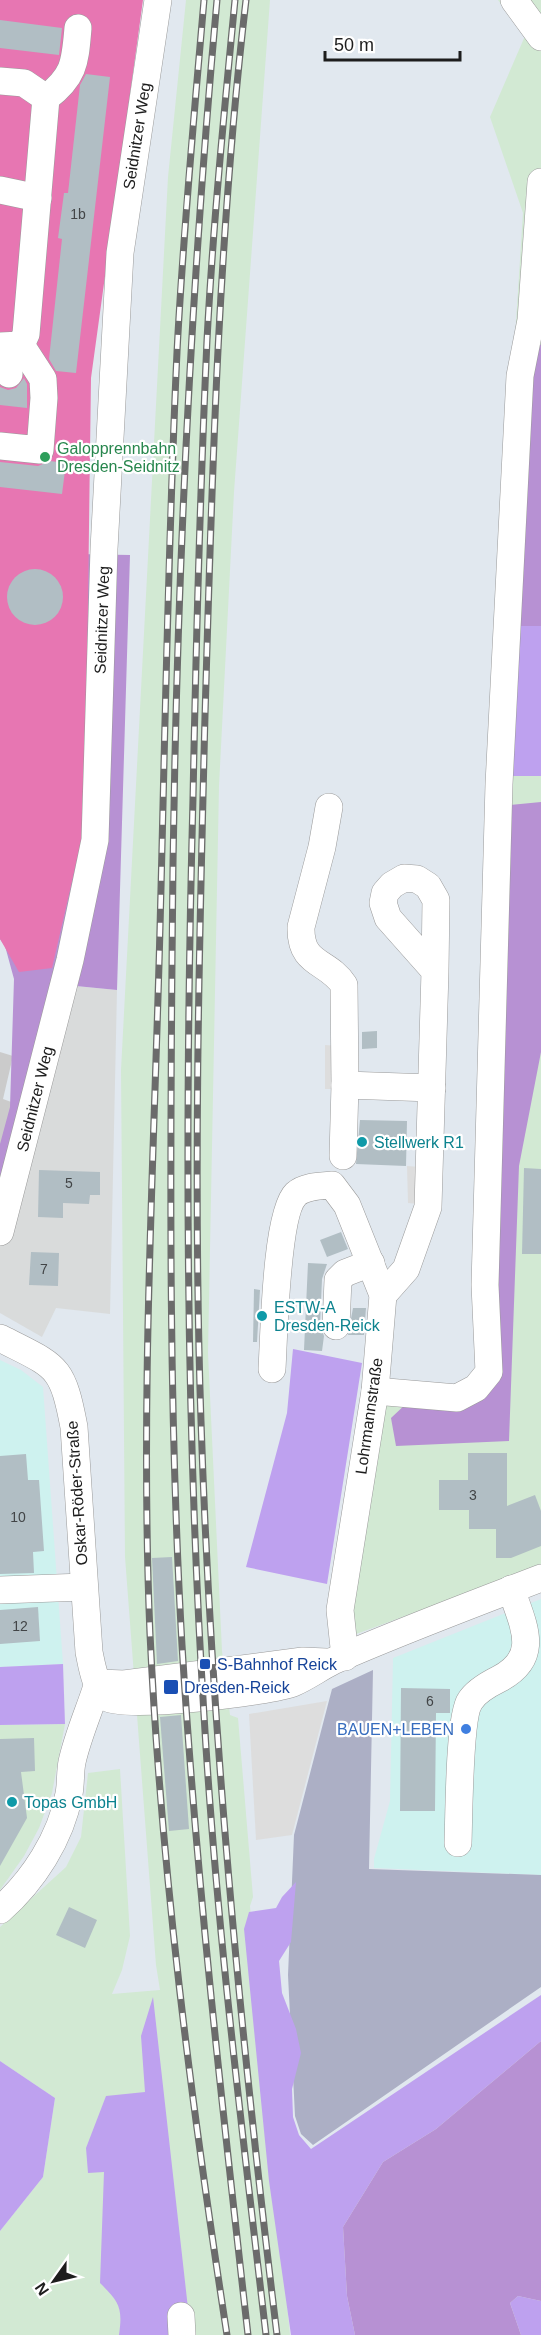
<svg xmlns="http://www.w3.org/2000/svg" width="541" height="2335" viewBox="0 0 541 2335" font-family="Arial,sans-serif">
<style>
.residential{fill:#d9dbdb}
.commercial{fill:#cef2ef}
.industrial{fill:#d2e9d3}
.religious{fill:#cbcbcb}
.construction{fill:#acafc5}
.grass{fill:#bea1ef}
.forest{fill:#b791d3}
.pitch{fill:#e776b2}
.parking{fill:#ddd}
.building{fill:#b1bec4}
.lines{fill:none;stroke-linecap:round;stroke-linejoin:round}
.minor-casing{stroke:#9a9a9a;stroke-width:28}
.minor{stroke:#fff;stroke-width:27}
.rail-casing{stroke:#6b6b6b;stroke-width:7}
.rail{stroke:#fff;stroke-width:4.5;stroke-dasharray:14;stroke-linecap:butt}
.leisure-dot{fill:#2e9e5b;stroke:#fff;stroke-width:2}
.culture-dot{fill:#0f9aa8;stroke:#fff;stroke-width:2}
.transit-dot{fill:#1a4fb4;stroke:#fff;stroke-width:2}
.shop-dot{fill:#3f7fe0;stroke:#fff;stroke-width:2}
.labels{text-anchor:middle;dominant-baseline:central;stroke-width:4.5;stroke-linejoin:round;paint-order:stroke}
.number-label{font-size:14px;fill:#424547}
.street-label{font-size:16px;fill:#1d1d1d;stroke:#fff}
.leisure-label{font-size:16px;fill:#27864d;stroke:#fff;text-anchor:start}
.culture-label{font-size:16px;fill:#0d838f;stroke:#fff;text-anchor:start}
.transit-label{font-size:16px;fill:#164399;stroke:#fff;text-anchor:start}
.shop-label{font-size:16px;fill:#366cbe;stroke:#fff;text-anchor:end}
</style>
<rect width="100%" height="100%" fill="#e1e8ef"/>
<polygon class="residential" points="75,986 117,990 110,1314 56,1308 42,1337 0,1313 0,1242"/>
<g class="commercial">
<polygon points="0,1360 21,1370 43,1387 63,1664 0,1667"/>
<polygon points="541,1599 541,1875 374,1868 374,1859 390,1801 393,1658"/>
</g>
<g class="industrial">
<polygon points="186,0 270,0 234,492 219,786 208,1353 222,1651 230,1715 238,1718 253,1897 250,1906 255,1968 290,2335 0,2335 0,2231 43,2177 55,2098 0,2061 0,1927 66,1867 81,1837 88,1773 120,1769 130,1936 122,1970 112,1994 160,1990 156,1965 125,1557 121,1070 168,177"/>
<polygon points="498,0 541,0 541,1566 348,1637 388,1381 463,1386 482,1364 514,354 523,213 490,117 525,36"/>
<polygon points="65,1724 52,1793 39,1828 24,1856 0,1890 0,1725"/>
</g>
<polygon class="religious" points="0,1052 13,1056 3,1099 14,1103 0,1156"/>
<polygon class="construction" points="373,1670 369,1869 541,1875 541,1987 313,2145 301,2134 295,2116 288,1975 294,1835 332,1689"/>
<g class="grass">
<polygon points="511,626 541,626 541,776 510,776"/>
<polygon points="293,1349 362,1363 327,1584 246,1567 287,1413"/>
<polygon points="63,1664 65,1724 0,1725 0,1667"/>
<polygon points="296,1882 291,1942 279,1961 282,1993 296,2029 301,2053 292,2089 293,2117 299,2135 311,2149 541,1995 541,2041 436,2129 383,2162 343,2227 347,2296 355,2335 291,2335 269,2181 244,1929 249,1912 276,1908 282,1897"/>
<path d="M153 1997 191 2335H119C123 2307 119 2302 100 2283L104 2172 88 2173 86 2148 106 2096 145 2092 141 2036Z"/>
<polygon points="0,2061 55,2098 43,2177 0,2231"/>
<polygon points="518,2296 541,2301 541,2335 521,2335 510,2303"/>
</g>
<g class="forest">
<polygon points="541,344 541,626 511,626 526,362"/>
<polygon points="75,554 130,555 117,990 76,986 0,1218 0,1144 10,1107 14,979 5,946 0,939 0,822"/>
<polygon points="541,802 541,1052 519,1166 509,1441 396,1446 391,1418 409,1401 495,1383 510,805"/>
<polygon points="541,2041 541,2301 518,2296 510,2303 521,2335 355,2335 347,2296 343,2227 383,2162 436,2129"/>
</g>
<polygon class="pitch" points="0,0 143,0 91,378 85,825 52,968 19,972 0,939"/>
<g class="parking">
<polygon points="325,1045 339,1046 338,1089 325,1089"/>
<polygon points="407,1166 421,1167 419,1204 408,1203"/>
<polygon points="327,1701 292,1835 256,1840 249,1714"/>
</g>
<g class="building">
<polygon points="0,20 62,28 59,55 0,48"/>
<polygon points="86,74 110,77 76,373 56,371 49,359 62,239 58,238 64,193 68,193 80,85"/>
<polygon points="24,378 27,384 27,408 0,405 0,387 8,390 16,388"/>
<polygon points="50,461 66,463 62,494 0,487 0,462 38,466"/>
<circle cx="35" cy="597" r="28"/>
<polygon points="377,1031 377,1048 362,1049 362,1032"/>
<polygon points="360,1120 407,1121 406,1166 356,1164"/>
<polygon points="524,1168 541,1169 541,1254 522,1254"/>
<polygon points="39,1170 100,1172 100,1195 90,1195 89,1204 63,1203 63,1218 38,1217"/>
<polygon points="341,1232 348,1249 327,1257 320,1240"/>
<polygon points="31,1252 59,1253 58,1286 29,1285"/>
<polygon points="308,1263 327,1264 322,1279 320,1325 324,1336 322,1351 304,1350"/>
<polygon points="254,1289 260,1290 257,1342 253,1342"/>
<polygon points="353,1308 366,1308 364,1335 348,1335"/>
<polygon points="468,1453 507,1453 507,1506 535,1495 541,1511 541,1546 511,1558 496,1558 496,1529 469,1529 469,1510 439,1510 439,1480 468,1480"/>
<polygon points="26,1454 28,1480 39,1480 44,1551 33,1552 34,1573 0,1574 0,1456"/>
<polygon points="172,1557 178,1661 157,1664 152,1558"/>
<polygon points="38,1607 40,1641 0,1644 0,1610"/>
<polygon points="401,1688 450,1689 450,1713 436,1713 435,1811 400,1811"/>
<polygon points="181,1715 189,1829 169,1831 160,1717"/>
<polygon points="34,1738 35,1771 21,1772 27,1818 0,1866 0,1739"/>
<polygon points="69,1907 97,1920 85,1948 56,1935"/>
</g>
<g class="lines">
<defs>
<g id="minor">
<polyline points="514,0 541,37"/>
<polyline points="0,81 24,83 46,98 26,334 21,345 0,346"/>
<path d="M46 98C75 76 75 62 78 28"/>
<polyline points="0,190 38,198"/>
<polyline points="9,348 9,374"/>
<polyline points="0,446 40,450 44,398 43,379 21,345"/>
<path d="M329 807 322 847 301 927C300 966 328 960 344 985L345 1085 432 1088"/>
<polyline points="343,1156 345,1085"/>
<polyline points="0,1232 70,960 95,840 104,549 120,253 158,0"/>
<polyline points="383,1295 406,1269 428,1207 435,971 436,900 428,886 417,879 404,878 392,885 385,893 383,903 388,918 435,971"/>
<polyline points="336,1326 338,1280 345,1273 371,1263"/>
<path d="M0 1338C56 1367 62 1363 74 1427L89 1652C92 1666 95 1689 108 1698 123 1709 271 1692 293 1683 307 1677 319 1668 333 1661 401 1631 471 1605 541 1578"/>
<path d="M272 1369C274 1336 276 1213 296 1194 305 1186 320 1186 332 1185L347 1205 383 1295 375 1391 340 1610 345 1657"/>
<polyline points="375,1391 457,1398 476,1388 489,1372 485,1285 499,784 520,376 531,320 541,182"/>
<polyline points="0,1590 84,1587"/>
<polyline points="99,1683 124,1684 303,1661 326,1662"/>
<path d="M458 1843C459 1817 459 1717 470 1701 476 1691 489 1684 499 1679 541 1657 524 1627 511 1589"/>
<path d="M0 1910C33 1881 61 1838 69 1794 71 1783 70 1772 72 1762 78 1735 90 1709 98 1683"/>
<polyline points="181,2316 182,2335"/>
</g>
</defs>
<use href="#minor" class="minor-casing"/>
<use href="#minor" class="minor"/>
<defs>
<g id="rail">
<path d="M204 0C194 117 183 234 177 352 168 544 165 736 160 928 154 1163 140 1399 150 1634 161 1869 191 2102 227 2335"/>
<path d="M217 0C188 320 174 641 172 963 170 1190 169 1417 182 1645 196 1876 222 2105 248 2335"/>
<path d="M235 0C224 113 213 226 207 340 200 493 196 645 193 798 185 1104 185 1409 204 1715 216 1922 242 2129 266 2335"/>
<path d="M246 0C218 238 212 477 205 716 199 951 193 1186 201 1421 211 1727 240 2031 277 2335"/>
</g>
</defs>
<use href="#rail" class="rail-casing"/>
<use href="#rail" class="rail"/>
</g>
<circle class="leisure-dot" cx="45" cy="457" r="6"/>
<g class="culture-dot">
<circle cx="362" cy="1142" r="6"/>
<circle cx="262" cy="1316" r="6"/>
<circle cx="12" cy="1802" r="6"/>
</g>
<g class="transit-dot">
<rect x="199" y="1658" width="12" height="12" rx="3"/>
<rect x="163" y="1679" width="16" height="16" rx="3"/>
</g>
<circle class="shop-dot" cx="466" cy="1729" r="6"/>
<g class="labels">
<g class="number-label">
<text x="78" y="214">1b</text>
<text x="69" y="1183">5</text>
<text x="44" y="1269">7</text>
<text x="473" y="1495">3</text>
<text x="18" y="1517">10</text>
<text x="20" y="1626">12</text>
<text x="430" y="1701">6</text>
</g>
<g class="street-label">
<text transform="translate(137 136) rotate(-81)">Seidnitzer Weg</text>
<text transform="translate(102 620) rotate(-88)">Seidnitzer Weg</text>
<text transform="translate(35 1099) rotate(-76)">Seidnitzer Weg</text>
<text transform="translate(369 1416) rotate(-82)">Lohrmannstraße</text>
<text transform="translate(77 1493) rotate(-94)">Oskar-Röder-Straße</text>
</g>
<g class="leisure-label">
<text x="57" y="448">Galopprennbahn<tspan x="57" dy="18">Dresden-Seidnitz</tspan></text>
</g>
<g class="culture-label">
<text x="374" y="1142">Stellwerk R1</text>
<text x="274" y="1307">ESTW-A<tspan x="274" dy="18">Dresden-Reick</tspan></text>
<text x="24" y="1802">Topas GmbH</text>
</g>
<g class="transit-label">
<text x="217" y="1664">S-Bahnhof Reick</text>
<text x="184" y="1687">Dresden-Reick</text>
</g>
<g class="shop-label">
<text x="454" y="1729">BAUEN+LEBEN</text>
</g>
</g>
<g transform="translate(54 2281) rotate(236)" stroke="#ffffff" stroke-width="4.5" paint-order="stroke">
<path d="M0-4.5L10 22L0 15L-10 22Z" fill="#1d1d1d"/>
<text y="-9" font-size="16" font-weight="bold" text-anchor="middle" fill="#1d1d1d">N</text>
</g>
<path d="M325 51v9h135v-9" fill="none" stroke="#1d1d1d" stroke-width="3"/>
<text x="334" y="51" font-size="18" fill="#1d1d1d" stroke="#ffffff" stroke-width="4.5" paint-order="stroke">50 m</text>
</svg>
